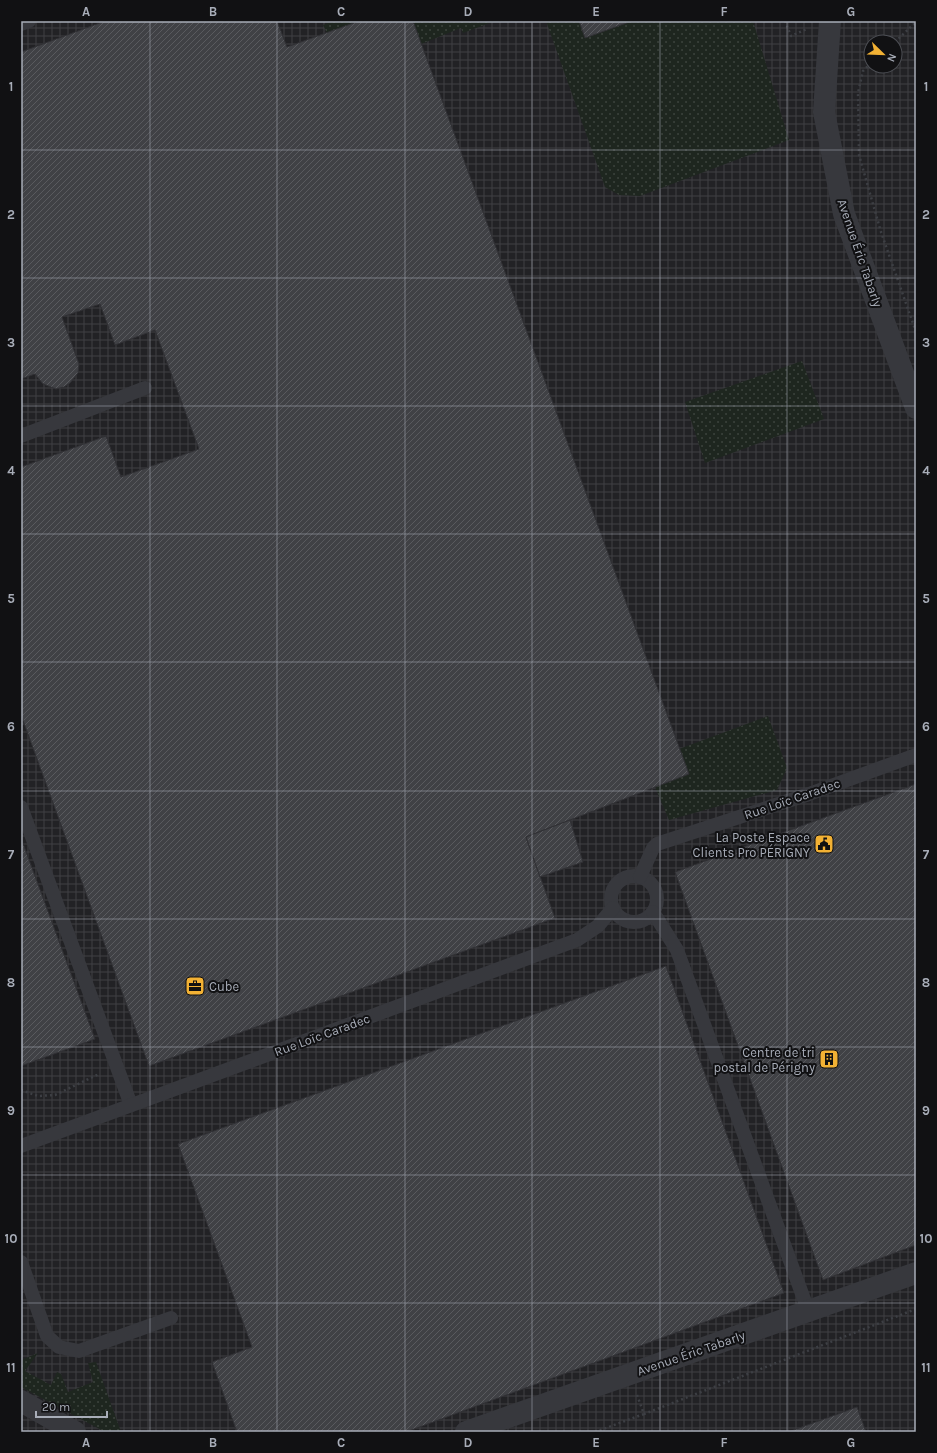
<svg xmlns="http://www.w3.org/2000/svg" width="937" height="1453" viewBox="0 0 937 1453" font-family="Karla,sans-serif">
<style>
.industrial{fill:url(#industrial-grid);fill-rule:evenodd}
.grass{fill:url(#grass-dots)}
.building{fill:url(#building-hatch);stroke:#303034}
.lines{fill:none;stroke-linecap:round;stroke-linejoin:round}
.path{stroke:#3d3f44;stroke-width:2.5;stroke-dasharray:2 3;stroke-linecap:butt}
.lane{stroke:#37383d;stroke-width:14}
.street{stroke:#37383d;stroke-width:22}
.grid{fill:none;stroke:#a8adb8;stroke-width:1;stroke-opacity:0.55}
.labels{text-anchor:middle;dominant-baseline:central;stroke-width:4;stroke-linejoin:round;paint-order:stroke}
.street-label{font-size:13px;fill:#a8adb8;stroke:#111113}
.poi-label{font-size:13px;fill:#a8adb8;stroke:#111113;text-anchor:end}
.neatline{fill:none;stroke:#a8adb8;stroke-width:1.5}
.grid-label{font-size:13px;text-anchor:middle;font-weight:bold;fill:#a8adb8}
</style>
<defs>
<pattern id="industrial-grid" width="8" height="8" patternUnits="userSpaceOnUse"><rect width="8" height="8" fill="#222225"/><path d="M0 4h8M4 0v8" fill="none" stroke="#3f3f43"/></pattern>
<pattern id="grass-dots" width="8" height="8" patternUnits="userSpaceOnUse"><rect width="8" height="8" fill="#1e261f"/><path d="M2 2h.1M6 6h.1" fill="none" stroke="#3c433d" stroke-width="1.8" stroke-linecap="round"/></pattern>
<pattern id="building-hatch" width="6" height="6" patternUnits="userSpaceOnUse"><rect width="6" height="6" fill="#404145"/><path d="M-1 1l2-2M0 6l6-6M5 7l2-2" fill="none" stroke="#595a5e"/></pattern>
</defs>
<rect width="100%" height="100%" fill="#161618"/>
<path class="industrial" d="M21 21H916V1432H21ZM871 42H895V66H871Z"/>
<g class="grass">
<polygon points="334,21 359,21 327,33 323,25"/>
<polygon points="413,21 495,21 463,33 461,28 421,44"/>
<polygon points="546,21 579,21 585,38 632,21 753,21 789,140 640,196 619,195 605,187"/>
<polygon points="802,361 824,419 705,463 685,402"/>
<polygon points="768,716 787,768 777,790 669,820 655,787 679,749"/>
<polygon points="38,1353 25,1371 51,1385 57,1372 61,1374 68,1392 93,1382 88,1363 96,1362 121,1432 105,1432 21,1387 21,1360"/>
</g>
<g class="building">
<polygon points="105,21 277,21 287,47 359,21 413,21 689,774 526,837 555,918 149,1066 21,715 21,467 106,436 121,477 199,449 155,330 115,345 100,304 62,317 79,364 78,373 70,383 64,387 56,389 43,384 35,374 21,379 21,52"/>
<polygon points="579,21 632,21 585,38"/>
<polygon points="916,784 916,1245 823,1280 675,872"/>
<polygon points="570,820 583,862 540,877 526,837"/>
<polygon points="21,838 95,1039 21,1066"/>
<polygon points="666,966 784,1293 406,1432 283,1432 282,1430 275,1432 237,1432 212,1362 252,1347 178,1144"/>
<polygon points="857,1407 866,1432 788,1432 838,1414"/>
</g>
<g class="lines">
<g class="path">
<polyline points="785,21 791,36 807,29"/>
<polyline points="895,42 916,22"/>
<polyline points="871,63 863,71 858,93 859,155 881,232 916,332"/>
<polyline points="21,1090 38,1096 55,1095 99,1074"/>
<polyline points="637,1395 644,1414 916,1309"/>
<polyline points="595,1432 644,1414"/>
</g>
<g class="lane">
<polyline points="21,24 29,21"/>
<polyline points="21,436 145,388"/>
<polyline points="21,807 131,1105"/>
<circle cx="634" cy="899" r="23"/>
<polyline points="640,877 653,848 657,844 809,794 916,755"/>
<polyline points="653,912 677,950 809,1313"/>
<polyline points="21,1146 577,940 598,926 613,908"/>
<polyline points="21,1262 47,1336 59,1347 79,1351 171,1318"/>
</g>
<g class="street">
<polyline points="830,21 824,112 844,214 916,408"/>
<polyline points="21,1401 75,1432"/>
<polyline points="466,1432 916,1273"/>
</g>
</g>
<path class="grid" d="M150 21V1432M277 21V1432M405 21V1432M532 21V1432M660 21V1432M787 21V1432M21 150H916M21 278H916M21 406H916M21 534H916M21 662H916M21 791H916M21 919H916M21 1047H916M21 1175H916M21 1303H916"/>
<defs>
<symbol id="civic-square" viewBox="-11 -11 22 22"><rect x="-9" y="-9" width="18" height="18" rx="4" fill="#f2b134" stroke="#111113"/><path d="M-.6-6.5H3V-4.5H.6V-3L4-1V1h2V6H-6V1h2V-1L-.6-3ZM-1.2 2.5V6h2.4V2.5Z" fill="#111"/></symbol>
<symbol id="office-square" viewBox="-11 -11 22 22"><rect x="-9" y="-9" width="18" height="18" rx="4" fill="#f2b134" stroke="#111113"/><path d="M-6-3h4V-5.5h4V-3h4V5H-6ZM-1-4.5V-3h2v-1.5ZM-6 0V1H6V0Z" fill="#111"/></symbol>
<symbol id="building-square" viewBox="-11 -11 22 22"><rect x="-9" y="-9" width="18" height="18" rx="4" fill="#f2b134" stroke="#111113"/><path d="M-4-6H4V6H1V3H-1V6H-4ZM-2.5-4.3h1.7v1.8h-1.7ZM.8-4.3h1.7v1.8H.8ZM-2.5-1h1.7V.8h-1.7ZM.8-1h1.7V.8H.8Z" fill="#111"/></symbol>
</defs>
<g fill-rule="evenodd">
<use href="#civic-square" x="813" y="833" width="22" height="22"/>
<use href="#office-square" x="184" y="975" width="22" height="22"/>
<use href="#building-square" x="818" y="1048" width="22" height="22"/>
</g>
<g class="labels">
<g class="street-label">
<text transform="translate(860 253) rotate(71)">Avenue Éric Tabarly</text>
<text transform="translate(792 799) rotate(-19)">Rue Loïc Caradec</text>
<text transform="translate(322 1035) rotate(-20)">Rue Loïc Caradec</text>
<text transform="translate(691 1353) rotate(-19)">Avenue Éric Tabarly</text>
</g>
<g class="poi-label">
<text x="810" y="837">La Poste Espace<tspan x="810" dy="15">Clients Pro PÉRIGNY</tspan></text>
<text x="209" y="986" text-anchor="start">Cube</text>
<text x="815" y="1052">Centre de tri<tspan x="815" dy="15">postal de Périgny</tspan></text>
</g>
</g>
<rect width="937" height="1453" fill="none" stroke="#111113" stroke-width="44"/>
<g transform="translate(883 54) rotate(113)"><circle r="19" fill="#111113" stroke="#4d4f55"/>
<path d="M0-3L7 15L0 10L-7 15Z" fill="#f2b134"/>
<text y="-6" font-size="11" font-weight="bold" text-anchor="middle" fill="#a8adb8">N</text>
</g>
<path d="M36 1411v6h71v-6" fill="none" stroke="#a8adb8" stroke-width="2"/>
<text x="42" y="1411" font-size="12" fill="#a8adb8" stroke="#111113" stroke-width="3" paint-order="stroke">20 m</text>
<rect x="22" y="22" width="893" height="1409" class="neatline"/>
<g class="grid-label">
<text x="86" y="16">A</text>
<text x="213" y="16">B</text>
<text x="341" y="16">C</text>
<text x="468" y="16">D</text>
<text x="596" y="16">E</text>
<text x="724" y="16">F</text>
<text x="851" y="16">G</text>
<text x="11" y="91">1</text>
<text x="926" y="91">1</text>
<text x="11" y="219">2</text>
<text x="926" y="219">2</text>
<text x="11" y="347">3</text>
<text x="926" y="347">3</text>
<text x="11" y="475">4</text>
<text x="926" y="475">4</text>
<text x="11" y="603">5</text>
<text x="926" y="603">5</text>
<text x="11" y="731">6</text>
<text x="926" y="731">6</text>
<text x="11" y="859">7</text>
<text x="926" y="859">7</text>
<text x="11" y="987">8</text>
<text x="926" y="987">8</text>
<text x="11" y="1115">9</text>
<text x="926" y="1115">9</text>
<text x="11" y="1243">10</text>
<text x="926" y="1243">10</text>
<text x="11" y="1372">11</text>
<text x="926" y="1372">11</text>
<text x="86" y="1447">A</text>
<text x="213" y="1447">B</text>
<text x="341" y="1447">C</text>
<text x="468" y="1447">D</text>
<text x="596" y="1447">E</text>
<text x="724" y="1447">F</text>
<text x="851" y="1447">G</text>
</g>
</svg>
